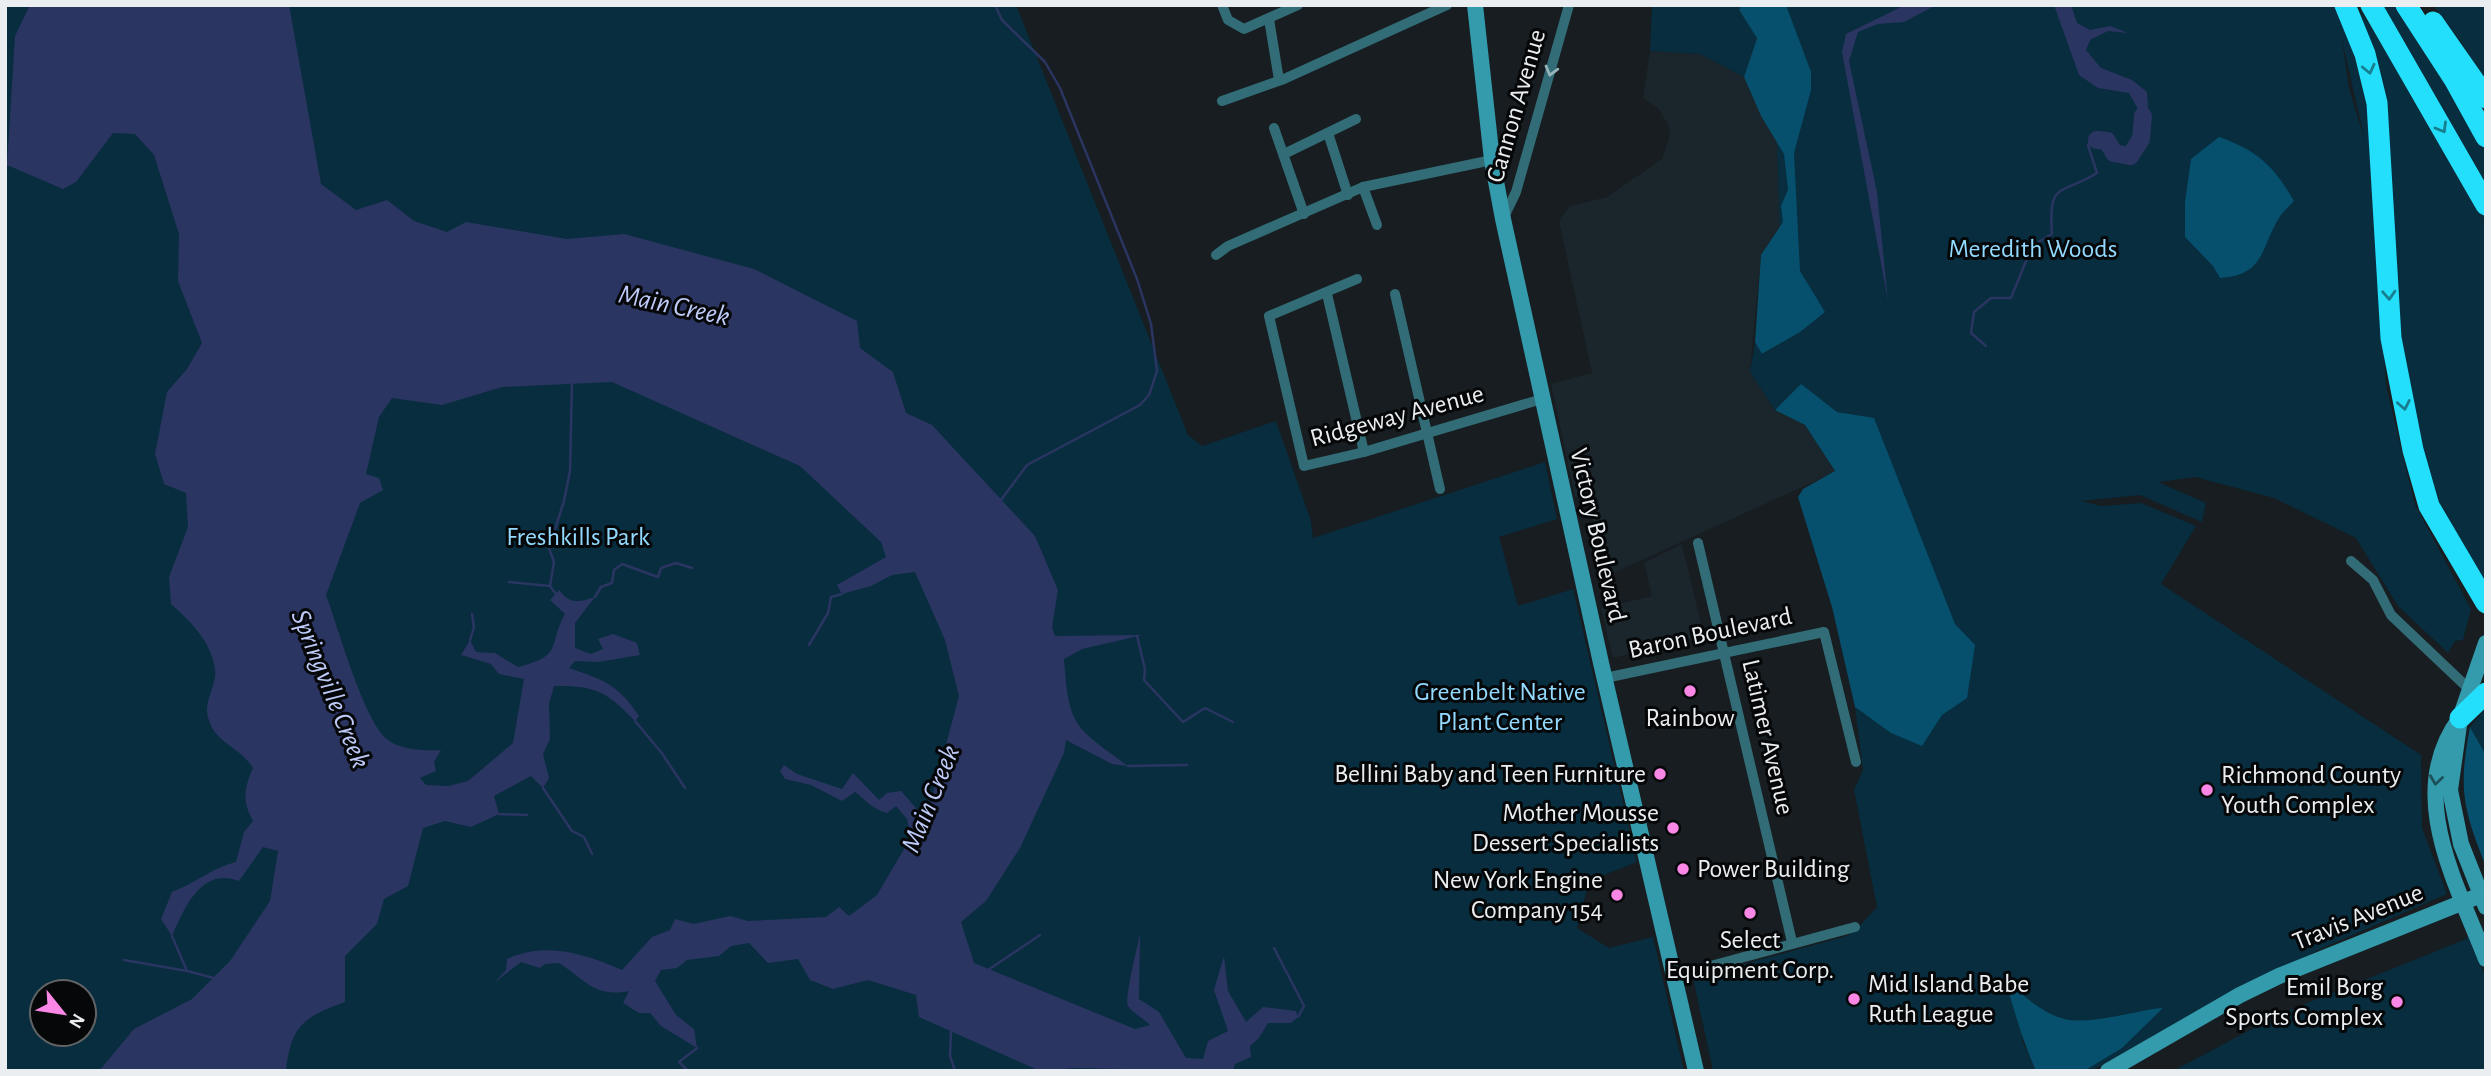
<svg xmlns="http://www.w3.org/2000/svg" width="2491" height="1076" viewBox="0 0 2491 1076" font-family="'Alegreya Sans',sans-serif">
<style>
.built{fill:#1a262c}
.green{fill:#072d3e;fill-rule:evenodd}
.forest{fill:#06506d}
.water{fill:#2b3562}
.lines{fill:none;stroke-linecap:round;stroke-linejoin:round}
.stream{stroke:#2b3562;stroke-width:2.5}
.river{stroke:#2b3562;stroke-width:18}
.street{stroke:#326d77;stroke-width:10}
.secondary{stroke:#349bad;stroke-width:16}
.highway{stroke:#24dffc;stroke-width:21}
.oneway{stroke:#167e8e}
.oneway2{stroke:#97b4ba}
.oneway3{stroke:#1c515a}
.poi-dot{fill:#fa87e6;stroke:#050708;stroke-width:2.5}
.labels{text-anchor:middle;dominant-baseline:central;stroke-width:6;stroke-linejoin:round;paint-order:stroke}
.street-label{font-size:26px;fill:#eaeef1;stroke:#050708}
.park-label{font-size:26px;fill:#92daff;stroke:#050708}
.poi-label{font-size:26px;fill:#eaeef1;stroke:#050708;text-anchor:end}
.water-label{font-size:28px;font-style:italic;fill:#becaf8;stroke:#050708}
</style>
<rect width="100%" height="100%" fill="#171d20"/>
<g class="built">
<polygon points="1650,51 1700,54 1744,77 1761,116 1784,154 1783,222 1761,255 1750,372 1775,410 1805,425 1835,472 1609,575 1586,496 1575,497 1551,384 1592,373 1559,221 1570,206 1607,197 1662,159 1670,135 1669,127 1659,109 1643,98"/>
<polygon points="1682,544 1704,636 1613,658 1601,608 1652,596 1644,563"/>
</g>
<g class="green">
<path d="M5 5H1016L1188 435 1202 446 1276 421 1311 521 1313 538 1545 462 1557 519 1499 537 1518 606 1573 589 1637 862 1589 881 1577 928 1609 948 1653 937 1684 1071H5ZM42 992H84V1034H42Z"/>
<polygon points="1652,5 1742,5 1739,11 1757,37 1744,77 1700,54 1650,51"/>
<path d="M1773 5H2340L2373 126 2386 386 2415 505 2471 609 2463 640 2455 641 2448 653 2398 606 2356 538 2274 498 2195 477 2158 482 2206 503 2202 522 2140 495 2081 501 2101 506 2141 503 2196 526 2161 584 2421 755 2422 828 2447 894 2325 947 2229 995 2091 1071H2054L2032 1003 2005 978 2020 1020 2023 1042 2036 1071H1713L1693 978 1847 936 1855 931 1877 907 1854 790 1863 770 1855 707 1864 714 1963 633 1955 624 1901 492 1853 415 1837 412 1801 385 1775 410 1750 372 1755 342 1763 354 1783 342ZM2342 40 2365 141 2349 88Z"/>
<polygon points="2378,5 2400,5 2467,113 2486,149 2486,188"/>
<polygon points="2433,5 2486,5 2486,83 2461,42"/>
<polygon points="2360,10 2437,132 2486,222 2486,589 2438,505 2411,405 2400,337 2380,86"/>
<polygon points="2486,708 2486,755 2470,727"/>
<polygon points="2469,934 2486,978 2486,1071 2173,1071 2282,1013 2466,939"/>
</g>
<g class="forest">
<polygon points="1742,5 1786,5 1811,72 1811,90 1794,153 1800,271 1825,312 1800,332 1762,354 1755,342 1761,255 1783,222 1781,206 1788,190 1784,154 1761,116 1744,77 1757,38 1739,10"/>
<path d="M2219 137C2258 151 2273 165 2294 201 2289 206 2283 212 2279 218 2260 249 2265 275 2220 278L2213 266 2185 237V202L2191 159Z"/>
<polygon points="1801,384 1837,412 1874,418 1955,624 1975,645 1967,698 1942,715 1922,746 1891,733 1855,707 1832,607 1798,497 1803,489 1835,471 1805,425 1775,410"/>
<path d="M2470 727 2486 755V867C2463 809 2458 789 2470 727Z"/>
<path d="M2004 977C2021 993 2038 1011 2061 1018 2086 1027 2135 1010 2163 1008L2122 1048 2084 1071H2036C2022 1040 2014 1009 2004 977Z"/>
</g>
<g class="water">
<path d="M30 5H289L321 184 356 210 387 200 414 221 447 232 466 222 567 239 624 234 754 269 857 321 860 348 893 372 906 413 932 425 1035 536 1058 590 1052 627 1055 636 1143 635 1082 649 1064 659C1069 728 1074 726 1128 766L1112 764 1066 740 1064 753 1020 848 986 901 961 922 974 963 1135 1029 1150 1025C1144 1019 1133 1013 1128 1006 1124 998 1138 946 1140 933L1139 999 1159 1012 1186 1058 1203 1059 1208 1041 1228 1031 1214 990 1224 956 1228 991 1246 1022 1263 1007 1296 1011 1298 1017 1291 1023H1268L1259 1038 1250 1046 1251 1057 1235 1064 1233 1071 1075 1068 1040 1071 919 1017 916 995 868 980 833 989 810 980 798 959 768 963 749 943 731 946 719 956 687 960 677 968 661 970 655 981 676 1015 694 1029 697 1048 661 1026 650 1013H639L623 1003 629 991C594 998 586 980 559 963L545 964 540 968 521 962 494 983 506 970 507 959C546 941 585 954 622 970L652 937 670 930 675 919 694 924 730 916 748 921 826 917 839 907 849 916 877 895 911 837 907 819 896 806 887 813C872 809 867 801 855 792L842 801 811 785 785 779 780 771 784 765 797 774 842 789 853 773 879 800 887 793 901 791 924 817 929 808 959 696 945 640 915 572 892 575 871 586 842 594 837 585 886 557 881 542 800 466 612 382 502 387 442 405 392 398 379 417 366 474 379 478 383 490 360 503 326 595C338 627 364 722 388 740 400 750 427 751 441 750L434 762 436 771 420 778 426 785 448 786 468 781 513 743 524 679 499 674 491 664 461 655 470 640 476 652 495 653 518 667C565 655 547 646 565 614L550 600 559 590C571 605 579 602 595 597L575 623V648L591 654 603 649 598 639 613 634 637 643 640 655 598 662 575 661 569 668C603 680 617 683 639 716L635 721C607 692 596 685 554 686L549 704 550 739 543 754 549 778 543 788 531 776 494 796 499 814 471 827 445 821 423 828 408 886 384 899 377 924 345 956V1002C304 1017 291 1025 286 1071H99L134 1029 192 999 230 961 270 901 278 851 263 847 239 881C201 866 184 909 172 936L161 919 172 892C194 884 213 867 236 862L244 832 253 821C242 802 244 788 253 768 239 745 211 743 207 712 206 698 217 683 215 670 212 642 190 621 171 604L169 577 188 527 186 493 164 484 155 454 167 392 187 369 202 343 178 281 179 234 154 155 135 134 113 133 76 182 63 189 7 165 15 36Z"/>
<polygon points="1905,5 1936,5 1904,22 1878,24 1858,32 1849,61 1877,192 1888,301 1842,52 1846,34"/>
<polygon points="2054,5 2071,5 2077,23 2090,30 2110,26 2128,33 2108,31 2090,40 2086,50 2101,68 2132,80 2147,92 2149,121 2141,139 2138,109 2129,93 2098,88 2079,75"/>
</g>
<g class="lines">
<g class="stream">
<polyline points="995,5 1002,20 1045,62 1060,88 1137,279 1151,324 1157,371 1149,395 1140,405 1027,465 1001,500"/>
<path d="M1986 346 1971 333 1974 312 1991 298H2011L2032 246 2052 234C2048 180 2060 196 2097 173L2088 145 2091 139 2097 140"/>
<polyline points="509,582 550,586 556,594"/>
<polyline points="550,586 554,562 549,548 564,501 570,471 572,384"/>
<polyline points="595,597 601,587 612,583 614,570 622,564 658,577 661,568 676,563 692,568"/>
<polyline points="1137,636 1145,669 1144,680 1183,722 1205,708 1233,722"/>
<polyline points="470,640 474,627 472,614"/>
<polyline points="809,645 828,613 831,597 842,594"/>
<polyline points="635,721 661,752 685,788"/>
<polyline points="1128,766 1187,765"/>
<polyline points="543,788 572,831 584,837 592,854"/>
<polyline points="499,814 527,815"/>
<polyline points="172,936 187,971 214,978"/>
<polyline points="1274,948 1304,1006 1298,1017"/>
<polyline points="124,960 187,971"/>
<polyline points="988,970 1040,935"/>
<polyline points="951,1031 950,1056 955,1071"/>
<polyline points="688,1071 679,1062 697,1048"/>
<polyline points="743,1071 752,1071"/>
</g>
<polyline class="river" points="2097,140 2107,141 2114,153 2130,156 2141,139 2143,116"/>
<g class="street">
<polyline points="1222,5 1228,20 1244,29 1298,5"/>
<polyline points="1269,19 1279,80"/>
<polyline points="1222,101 1284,79 1447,5"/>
<polyline points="1274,128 1304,214"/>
<polyline points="1328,133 1348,195"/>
<polyline points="1284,154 1356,119"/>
<polyline points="1363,187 1377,225"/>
<polyline points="1503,219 1516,192 1569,5"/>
<polyline points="1216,255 1228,246 1363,187 1492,160"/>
<polyline points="1357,279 1269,316 1304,466 1364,452 1542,399"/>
<polyline points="1327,294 1364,452"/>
<polyline points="1395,294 1440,489"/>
<polyline points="1698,543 1792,942"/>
<polyline points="2351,561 2373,580 2391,615 2469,689"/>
<polyline points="1605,678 1824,632 1856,762"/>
<polyline points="1674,976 1855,927"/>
</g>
<g class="secondary">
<polyline points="1475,5 1492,160 1503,219 1601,663 1696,1071"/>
<polyline points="2486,643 2460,718 2450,790 2461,844 2486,907"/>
<path d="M2460 718C2404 793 2457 884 2486 959"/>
<polyline points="2108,1071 2240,995 2279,976 2481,895"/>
</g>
<g class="highway">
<polyline points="2345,5 2365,54 2377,103 2391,338 2413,450 2429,506 2486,603"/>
<polyline points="2371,5 2486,205"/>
<polyline points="2406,5 2454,79 2486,137"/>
<polyline points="2433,22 2486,98"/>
<polyline points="2460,718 2486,693"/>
</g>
</g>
<defs><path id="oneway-chevron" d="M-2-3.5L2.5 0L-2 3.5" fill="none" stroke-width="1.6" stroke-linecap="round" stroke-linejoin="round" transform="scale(1.75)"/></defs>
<g class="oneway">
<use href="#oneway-chevron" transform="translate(2369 69) rotate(77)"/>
<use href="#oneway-chevron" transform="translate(2442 128) rotate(60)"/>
<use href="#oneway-chevron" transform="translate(2389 295) rotate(87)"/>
<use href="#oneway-chevron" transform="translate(2404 405) rotate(79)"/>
</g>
<use class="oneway2" href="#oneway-chevron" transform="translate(1551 71) rotate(105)"/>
<use class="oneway3" href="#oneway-chevron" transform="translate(2436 780) rotate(98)"/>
<g class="poi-dot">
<circle cx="1690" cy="691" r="7"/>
<circle cx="1660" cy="774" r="7"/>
<circle cx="2207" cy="790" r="7"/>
<circle cx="1673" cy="828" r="7"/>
<circle cx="1683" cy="869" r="7"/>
<circle cx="1617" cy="895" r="7"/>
<circle cx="1750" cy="913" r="7"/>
<circle cx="1854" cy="999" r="7"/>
<circle cx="2397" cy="1002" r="7"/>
</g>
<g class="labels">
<g class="street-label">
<text transform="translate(1516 106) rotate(-74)">Cannon Avenue</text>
<text transform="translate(1397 416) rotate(-15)">Ridgeway Avenue</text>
<text transform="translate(1598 535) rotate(77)">Victory Boulevard</text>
<text transform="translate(1710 633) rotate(-12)">Baron Boulevard</text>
<text transform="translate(1768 737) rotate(77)">Latimer Avenue</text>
<text transform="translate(2358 917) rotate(-22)">Travis Avenue</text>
</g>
<g class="park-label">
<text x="2033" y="249">Meredith Woods</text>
<text x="578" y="537">Freshkills Park</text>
<text x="1500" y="692">Greenbelt Native<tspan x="1500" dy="30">Plant Center</tspan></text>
</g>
<g class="poi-label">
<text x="1690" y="718" text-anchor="middle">Rainbow</text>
<text x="1646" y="774">Bellini Baby and Teen Furniture</text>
<text x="2221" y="775" text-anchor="start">Richmond County<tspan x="2221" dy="30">Youth Complex</tspan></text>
<text x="1659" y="813">Mother Mousse<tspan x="1659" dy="30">Dessert Specialists</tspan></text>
<text x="1697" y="869" text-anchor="start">Power Building</text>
<text x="1603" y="880">New York Engine<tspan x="1603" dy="30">Company 154</tspan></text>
<text x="1750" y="940" text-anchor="middle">Select<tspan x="1750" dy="30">Equipment Corp.</tspan></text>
<text x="1868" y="984" text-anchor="start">Mid Island Babe<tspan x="1868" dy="30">Ruth League</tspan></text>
<text x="2383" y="987">Emil Borg<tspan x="2383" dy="30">Sports Complex</tspan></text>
</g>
<g class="water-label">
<text transform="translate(674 306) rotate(12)">Main Creek</text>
<text transform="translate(330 689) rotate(68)">Springville Creek</text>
<text transform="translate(931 799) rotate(-68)">Main Creek</text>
</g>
</g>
<rect width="2491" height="1076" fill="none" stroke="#eaeef1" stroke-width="14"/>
<g transform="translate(63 1013) rotate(120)"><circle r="33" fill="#050708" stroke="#616365" stroke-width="2"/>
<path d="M0-5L12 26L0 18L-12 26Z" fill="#fa87e6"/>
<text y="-10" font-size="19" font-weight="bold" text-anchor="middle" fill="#eaeef1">N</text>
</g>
</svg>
